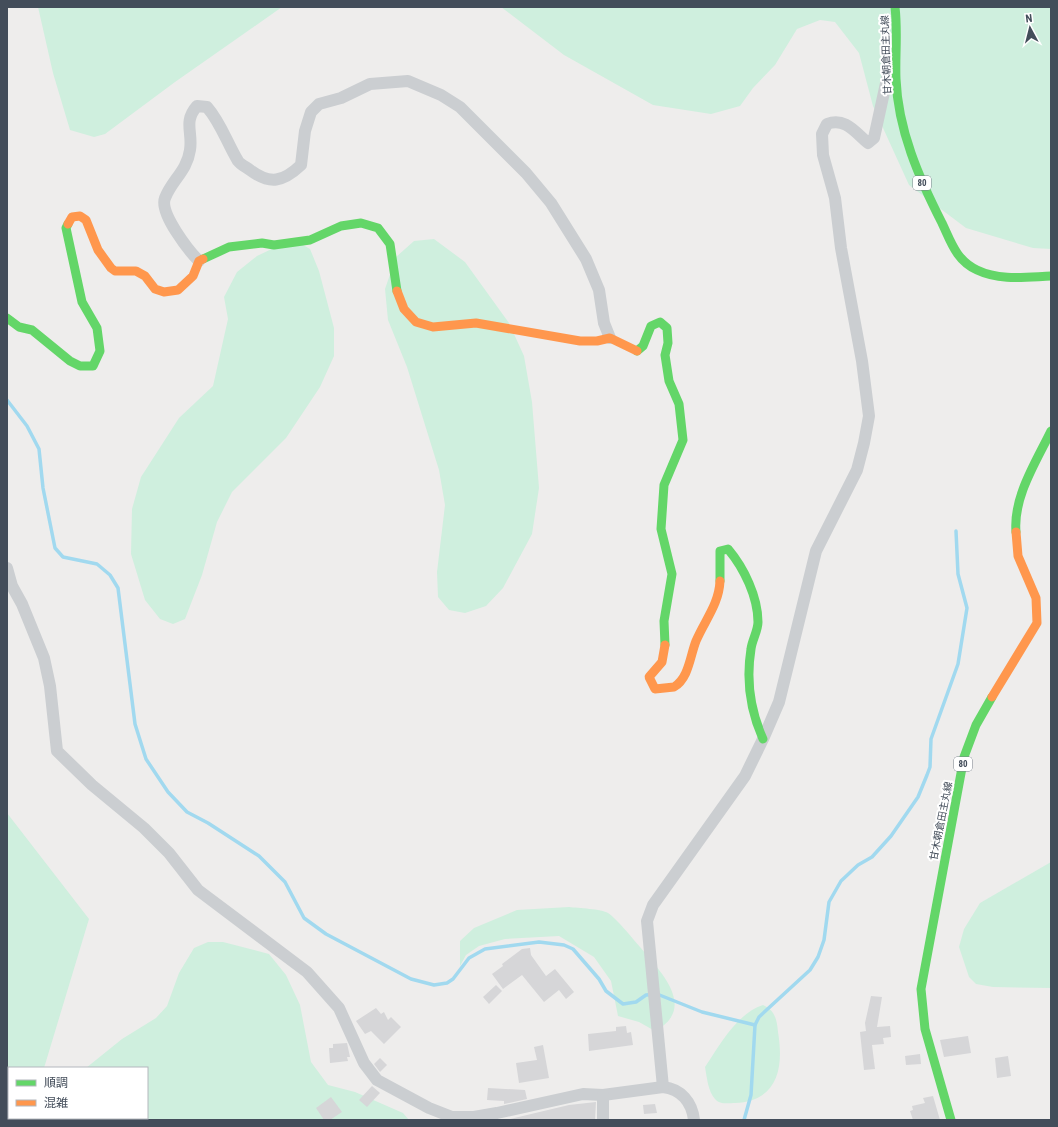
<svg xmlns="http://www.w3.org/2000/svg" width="1058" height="1127" viewBox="0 0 1058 1127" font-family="'Roboto Condensed','Noto Sans JP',sans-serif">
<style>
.green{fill:#cfefde}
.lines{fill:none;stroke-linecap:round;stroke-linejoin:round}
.stream{stroke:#a1d9ef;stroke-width:3.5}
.building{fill:#d6d6d8}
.street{stroke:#cbced1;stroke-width:12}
.fast{stroke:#63d668;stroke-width:9}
.slow{stroke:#ff974d;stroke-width:9}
.labels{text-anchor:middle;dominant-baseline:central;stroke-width:4;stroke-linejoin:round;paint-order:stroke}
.shield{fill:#fff;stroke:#7b828c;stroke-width:1}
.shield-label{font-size:9px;font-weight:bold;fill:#434d5a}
.street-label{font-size:10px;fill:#434d5a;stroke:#fff}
</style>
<rect width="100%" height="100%" fill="#eeedec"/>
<g class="green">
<polygon points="38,7 282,7 175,82 105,134 94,137 70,130 53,73"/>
<polygon points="501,7 1051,7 1051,249 1033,248 966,228 909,185 873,106 859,53 835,22 820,20 797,29 775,65 753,88 740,106 711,114 653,105 564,55"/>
<polygon points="434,239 465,262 509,323 524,356 532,402 539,488 532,534 503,588 486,606 465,613 449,610 438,597 437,572 445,505 439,470 407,367 388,320 385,289 396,257 414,241"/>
<polygon points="298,242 310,249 319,271 334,328 334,356 320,387 286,438 232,492 217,522 202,575 185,619 173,624 160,619 145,600 131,554 132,509 141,477 179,418 213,386 228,319 224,297 237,272 257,256 278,246"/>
<polygon points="7,813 89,919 44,1068 9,1068 9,1118 29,1118 29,1120 7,1120"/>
<polygon points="1051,862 1051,988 993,987 976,984 969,977 959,947 964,929 980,903"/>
<path d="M569 907C578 908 602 909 608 913 617 919 633 939 640 947 660 971 698 1008 655 1031L639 1022 618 1016 611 981 594 957 559 936 505 939 479 946 466 955 460 966V941L474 928 517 910Z"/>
<polygon points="208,942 223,942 269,954 286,975 300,1005 311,1062 328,1085 355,1092 403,1113 409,1120 69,1120 69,1118 147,1118 147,1068 86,1068 122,1039 156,1018 167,1006 179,973 194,948"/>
<path d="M763 1005C775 1010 777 1020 778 1032 784 1068 778 1101 735 1103 729 1103 720 1105 715 1099 708 1091 707 1078 705 1067 720 1045 736 1014 763 1005Z"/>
</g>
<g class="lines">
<g class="stream">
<polyline points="7,400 27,426 39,449 43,488 55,548 63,557 97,564 110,575 118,588 135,724 146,759 168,792 187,812 208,823 259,856 285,882 304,918 326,934 411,979 434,985 447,983 453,979 469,958 485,949 539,942 564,945 573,949 599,979 606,991 623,1004 636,1002 646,995 657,994 702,1012 755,1025"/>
<polyline points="744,1120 751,1095 755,1025 759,1017 810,970 818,957 824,940 829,902 841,881 858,865 872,857 891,836 918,797 927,775 930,767 931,739 958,664 967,608 958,574 956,531"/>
</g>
</g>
<g class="building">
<polygon points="530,948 531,955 546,976 555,969 574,992 566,999 559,990 544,1002 522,975 503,989 492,974 503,966 502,964 522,949"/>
<polygon points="496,985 502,991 489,1004 483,997"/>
<polygon points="871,996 882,997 877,1027 890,1026 891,1037 883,1038 884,1044 872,1045 875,1069 864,1070 860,1032 866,1031 865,1023"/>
<polygon points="376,1008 381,1014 384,1012 388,1020 391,1017 401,1027 384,1044 371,1031 365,1034 356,1021"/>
<polygon points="626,1026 627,1033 631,1032 633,1045 589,1051 588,1034 616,1031 616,1027"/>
<polygon points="968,1036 971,1053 944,1057 940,1040"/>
<polygon points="347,1043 350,1057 347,1057 348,1061 330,1063 329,1048 333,1048 333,1044"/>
<polygon points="543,1045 549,1078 519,1083 516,1063 537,1060 534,1047"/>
<polygon points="920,1054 921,1064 906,1065 905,1056"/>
<polygon points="1008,1056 1011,1076 997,1078 995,1058"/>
<polygon points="380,1058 387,1065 380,1072 374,1064"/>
<polygon points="372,1086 380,1093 367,1107 359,1100"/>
<polygon points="488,1088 525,1090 527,1099 504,1104 504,1101 487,1100"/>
<polygon points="933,1096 940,1120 913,1120 910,1111 913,1110 912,1106 925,1103 923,1098"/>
<polygon points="331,1097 342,1112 330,1120 324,1120 316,1108"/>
<polygon points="596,1102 595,1120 506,1120 569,1105"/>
<polygon points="655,1104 657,1113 644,1114 643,1105"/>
</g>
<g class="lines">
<g class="street">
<path d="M199 261C189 251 159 213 165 198 172 180 187 171 190 150 193 132 183 122 197 106L207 107C221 123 227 143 238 161 241 165 246 167 250 170 270 185 283 182 301 165L305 131 311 112 319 104 341 98 370 84 408 81 441 95 460 107 526 173 551 203 586 259 599 290 604 323 610 338"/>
<path d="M7 568 12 586 22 604 44 658 50 686 57 751 92 785 144 828 169 853 198 890 307 972 339 1008 364 1063 377 1080 429 1108 452 1117H474L497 1113 583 1094 603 1095 663 1087C681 1089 692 1102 694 1120"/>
<path d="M663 1087 647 921 653 905 745 776 763 739 779 702 816 551 857 470 864 443 869 416 862 361 841 248 835 198 823 155 822 134 827 124C845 117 855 132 868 143L874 138 890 65"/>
<polyline points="603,1120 603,1095"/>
</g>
<g class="fast">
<path d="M895 7C898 33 895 54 896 79 898 130 919 178 942 223 951 242 956 260 977 270 1000 281 1026 277 1051 276"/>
<polyline points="203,259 229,247 262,243 274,245 310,240 341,226 361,223 378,228 390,244 397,291"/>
<polyline points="7,318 19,327 32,330 70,361 80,366 93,366 100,351 97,328 82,302 66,228 68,224"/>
<polyline points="637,351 643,346 651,326 660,322 667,328 668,343 665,355 669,381 679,404 683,440 664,485 661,529 672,574 664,621 665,645"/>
<path d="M1016 532C1013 497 1036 462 1051 431"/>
<path d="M720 581V551L728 549C744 568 758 597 758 622 758 631 752 640 751 649 746 680 750 710 763 739"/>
<polyline points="951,1120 925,1029 921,989 964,757 976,725 992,697"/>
</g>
<g class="slow">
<polyline points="68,224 72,217 80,216 86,220 98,250 111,268 115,271 136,271 145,276 155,289 164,292 178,290 193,276 199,261 203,259"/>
<polyline points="397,291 404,309 416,322 433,327 476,323 580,341 597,341 610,338 637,351"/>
<path d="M665 645 662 662 649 677 655 689 674 687C689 678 690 656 696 641 705 620 719 604 720 581"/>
<polyline points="992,697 1037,623 1036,598 1018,556 1016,532"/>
</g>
</g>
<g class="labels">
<g class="shield">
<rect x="913" y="176" width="18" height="14" rx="3"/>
<rect x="954" y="757" width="18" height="14" rx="3"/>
</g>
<g class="shield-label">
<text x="922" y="183">80</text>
<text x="963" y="764">80</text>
</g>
<g class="street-label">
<text transform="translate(886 55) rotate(-92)">甘木朝倉田主丸線</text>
<text transform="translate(941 821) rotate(-79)">甘木朝倉田主丸線</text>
</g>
</g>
<rect width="1058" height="1127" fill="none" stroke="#434d5a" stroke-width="16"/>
<rect x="8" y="1067" width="140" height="52" fill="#ffffff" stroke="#b4b8bd"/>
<rect x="16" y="1080" width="20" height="6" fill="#63d668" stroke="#b4b8bd"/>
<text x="44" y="1087" font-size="12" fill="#434d5a">順調</text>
<rect x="16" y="1100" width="20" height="6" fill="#ff974d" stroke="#b4b8bd"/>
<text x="44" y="1107" font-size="12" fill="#434d5a">混雑</text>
<g transform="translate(1030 28) rotate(353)" stroke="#ffffff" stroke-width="3" paint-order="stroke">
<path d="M0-3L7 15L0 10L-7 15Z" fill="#434d5a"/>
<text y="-6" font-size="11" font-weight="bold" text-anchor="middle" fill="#434d5a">N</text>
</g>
</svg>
